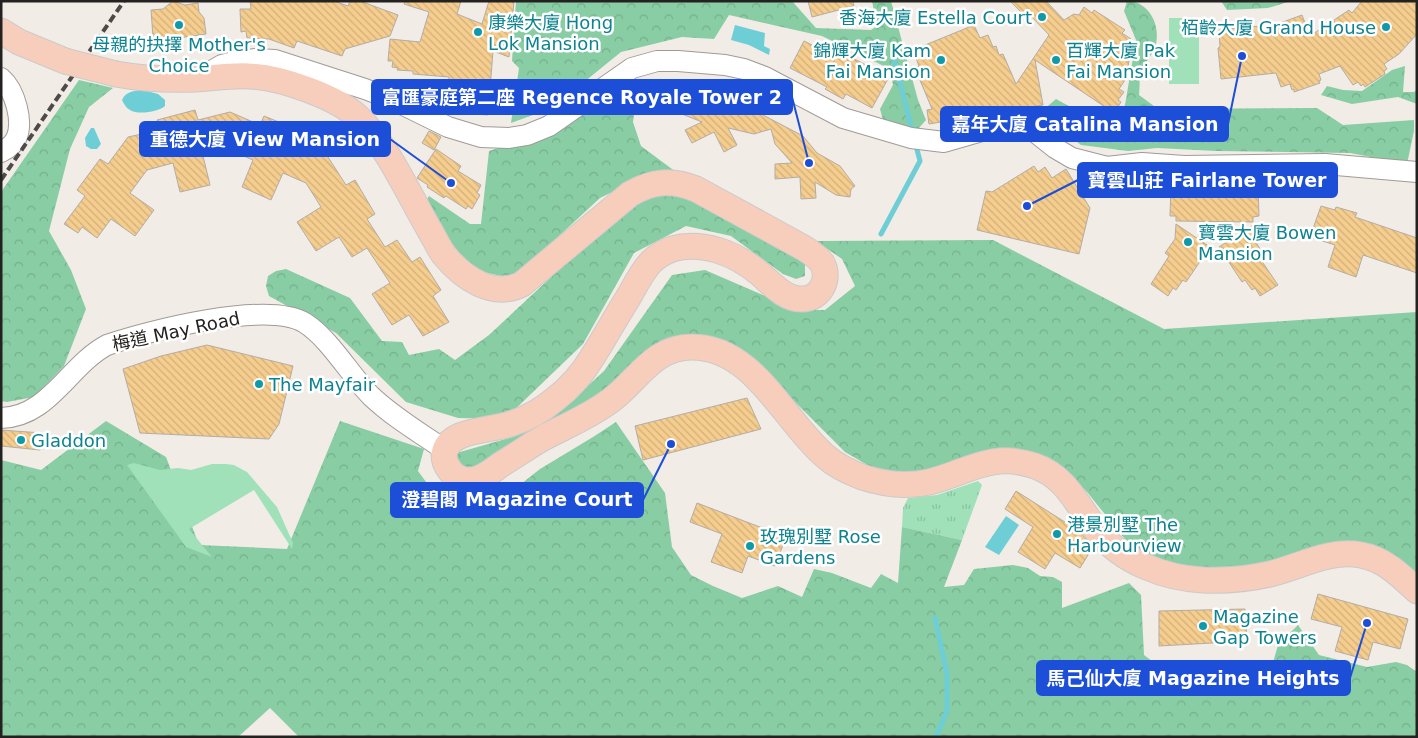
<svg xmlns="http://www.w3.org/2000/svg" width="1418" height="738" viewBox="0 0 1418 738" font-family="'DejaVu Sans','Noto Sans TC',sans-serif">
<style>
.grass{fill:url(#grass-tufts)}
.forest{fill:url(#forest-crowns)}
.garden{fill:#a0e1b9}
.water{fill:#6eced6}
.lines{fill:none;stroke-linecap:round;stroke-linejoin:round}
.stream{stroke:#6eced6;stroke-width:5}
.building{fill:url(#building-back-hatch);stroke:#b1ada7}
.minor-casing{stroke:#a09b96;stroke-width:22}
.major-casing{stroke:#cacac9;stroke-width:27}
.minor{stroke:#fff;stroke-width:20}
.major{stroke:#f7cebc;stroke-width:25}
.rail{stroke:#4d4a47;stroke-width:4;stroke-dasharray:8 4;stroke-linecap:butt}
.major-bridge-casing{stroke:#cacac9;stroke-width:27;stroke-linecap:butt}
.major-bridge{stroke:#f7cebc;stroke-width:25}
.culture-dot{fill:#0f9aa8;stroke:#fff;stroke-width:2}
.labels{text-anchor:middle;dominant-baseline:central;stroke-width:5;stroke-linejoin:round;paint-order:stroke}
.culture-label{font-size:18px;fill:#0d838f;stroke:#fff;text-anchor:start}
.street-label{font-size:18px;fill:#242220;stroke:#fff}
.leader{fill:none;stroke:#1d4ed8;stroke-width:2}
.callout-dot{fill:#1d4ed8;stroke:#fff;stroke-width:2}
.callout{fill:#1d4ed8;stroke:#1d4ed8;stroke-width:2}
.callout-label{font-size:19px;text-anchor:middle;font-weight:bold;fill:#fff}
</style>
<defs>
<pattern id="grass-tufts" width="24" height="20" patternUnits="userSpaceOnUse" patternTransform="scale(1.25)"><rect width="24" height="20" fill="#a0e1b9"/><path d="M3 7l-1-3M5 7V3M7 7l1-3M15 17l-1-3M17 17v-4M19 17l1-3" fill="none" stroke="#8ac19f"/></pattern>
<pattern id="forest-crowns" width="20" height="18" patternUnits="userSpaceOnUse" patternTransform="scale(1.25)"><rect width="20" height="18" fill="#88cda3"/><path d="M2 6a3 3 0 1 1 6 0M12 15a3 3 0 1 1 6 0" fill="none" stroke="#75b08c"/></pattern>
<pattern id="building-back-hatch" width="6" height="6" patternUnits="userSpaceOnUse" patternTransform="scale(1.25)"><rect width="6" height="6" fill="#f5cd8e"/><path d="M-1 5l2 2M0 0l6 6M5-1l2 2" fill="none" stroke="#d2b07a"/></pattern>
</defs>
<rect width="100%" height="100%" fill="#f2ece7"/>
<polygon class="grass" points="978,481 982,485 962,540 902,527 903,508 908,498 937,495"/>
<g class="forest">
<polygon points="516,1 792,1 816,28 871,30 877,26 872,1 891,1 918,100 926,120 918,129 883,120 880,109 893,85 890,69 822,36 729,15 714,39 682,37 621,52 552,108 511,123 519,68 512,61"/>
<path d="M1127 1C1149 1 1162 26 1155 47 1152 56 1144 63 1141 71 1139 78 1140 87 1139 95L1158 109 1317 108 1343 125 1414 120V131L1407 164 1350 153 1216 151 1157 148 1128 151 1081 145 1044 117 1043 110 1056 99 1096 121 1115 119 1125 105 1136 40 1124 11Z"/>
<polygon points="1221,1 1291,1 1268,8 1227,10"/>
<polygon points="1405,66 1403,92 1414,92 1417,90 1417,104 1398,97 1352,104 1321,95 1327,86 1343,90 1362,91 1392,70"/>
<polygon points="629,79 638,85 633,122 641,146 676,172 647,175 600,198 518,274 501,276 474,270 452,244 424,204 429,196 470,224 481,224 489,151 558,128"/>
<polygon points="79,80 113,88 89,107 70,149 49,231 71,270 86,309 64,366 34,397 7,402 1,401 1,192"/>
<polygon points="686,195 798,254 805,264 805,276 796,279 783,274 731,236 686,226 634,253 583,344 505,419 458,418 406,402 336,333 269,296 266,286 268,276 276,271 286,269 350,298 382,341 402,342 409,355 439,349 455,360 489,335 621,212 656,196"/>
<polygon points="993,240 1164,329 1417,312 1417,578 1388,554 1220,583 1133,549 1087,492 1074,479 1034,452 1016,451 941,468 911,473 876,470 845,452 758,365 720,342 627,375 472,479 453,454 513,437 557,414 604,371 672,275 705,270 798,310 825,310 855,286 842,259 816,241"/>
<path d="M106 421 166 457 199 545 287 549 340 421 424 449 418 471 443 505 459 508 481 507 521 484 540 469 593 437 616 422 665 493 672 547 691 575 713 586 742 598 778 586 802 597 814 569 832 573 871 588 881 574 898 583 902 527 962 540 944 587 964 585 974 569 1013 565 1028 568 1040 576 1053 577 1062 582V608L1129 583 1141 595 1144 655C1167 673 1189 684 1216 694L1270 673 1278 645 1298 625 1319 655 1367 667 1396 662 1407 665 1417 672V737H299L270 708 238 737H1V460L41 470Z"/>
</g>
<g class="garden">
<rect x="1169" y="18" width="30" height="66"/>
<polygon points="134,463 160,470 178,468 191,470 212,464 226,464 234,465 247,472 277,507 293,543 292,549 254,490 189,529 212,557 186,547 127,465"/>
</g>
<g class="water">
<polygon points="735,25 765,33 764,46 770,49 769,55 749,45 731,40"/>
<path d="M143 90 158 94 165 100V106C158 112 138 115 130 110 126 108 124 104 122 100 126 91 134 91 143 90Z"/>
<polygon points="91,128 94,128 101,144 97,149 91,149 86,146 85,138"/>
<polygon points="1006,516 1019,525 999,555 985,547"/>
</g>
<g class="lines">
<g class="stream">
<polyline points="894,59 913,134"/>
<polyline points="881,234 920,161 915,142"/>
<polyline points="935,618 947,674 947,711 936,737"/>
</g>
</g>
<g class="building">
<polygon points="173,1 185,5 198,3 199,12 204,18 206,34 171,39 171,48 154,50 151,10 163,9"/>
<polygon points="250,1 334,1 348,6 350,1 360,1 398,15 390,36 345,49 342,56 297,41 294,48 269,39 247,38 246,31 241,32 240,9 251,9"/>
<polygon points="405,1 461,1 457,14 482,24 489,1 514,1 509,57 493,51 488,115 463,113 463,108 447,107 449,77 413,74 413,71 397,70 398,68 392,67 393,61 388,61 390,39 420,42 429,12 404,4"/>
<polygon points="808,1 853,1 854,6 812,17"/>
<polygon points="1010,1 1046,1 1064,20 1074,14 1079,15 1084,7 1092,13 1094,10 1125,30 1122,33 1131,39 1126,46 1130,52 1128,67 1123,74 1127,77 1119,89 1124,92 1118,100 1121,102 1114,113 1035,60 1043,105 929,124 927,110 932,109 915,68 919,66 913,50 974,25 980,38 988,35 993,47 996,46 999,55 1003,54 1016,84 1049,35 1030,15 1027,18"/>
<polygon points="1362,1 1417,1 1417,34 1399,54 1384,64 1387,69 1384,71 1385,74 1365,87 1363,84 1361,86 1358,82 1353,85 1340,66 1319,74 1321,80 1319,81 1320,83 1294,92 1294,89 1292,90 1290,84 1281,87 1276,73 1221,79 1218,48 1220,47 1219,30 1260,26 1261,30 1302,15 1310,36 1349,10 1352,13"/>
<polygon points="804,41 820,49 819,45 841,57 843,53 889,77 872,108 846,94 843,99 825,89 827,87 790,68"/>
<polygon points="676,91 701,93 720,103 746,106 803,136 817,153 840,166 855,186 851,189 850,197 836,195 815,182 816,198 801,199 800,177 775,179 775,164 792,163 775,144 771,129 754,134 728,128 737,145 724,152 714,132 692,143 685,130 702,122 677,112 669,101 675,95"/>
<polygon points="195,110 198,120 230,112 260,125 264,116 301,131 297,141 326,154 346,185 355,180 375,214 367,219 385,247 397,240 412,262 420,257 441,290 433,296 449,322 423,336 409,315 392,325 372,294 390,283 367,248 352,257 339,237 316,251 297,222 321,207 306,183 283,173 271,200 242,187 253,160 228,149 203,156 210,185 180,192 173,163 147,170 130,193 154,210 135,236 111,219 97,238 82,227 78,233 64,224 85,196 77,190 100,159 108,164 128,137 160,130 157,120"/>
<polygon points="429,131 441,137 434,150 422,143"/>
<polygon points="436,149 461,166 458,171 481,185 477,193 480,195 472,209 468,206 466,209 446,196 444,198 427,187 428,185 417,178"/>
<polygon points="1034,166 1038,172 1045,167 1052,178 1066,169 1090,208 1079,254 977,230 986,191 992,192"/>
<polygon points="1171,186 1189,187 1188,194 1241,194 1241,188 1258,187 1259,216 1253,217 1253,222 1176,221 1176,216 1170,216"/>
<polygon points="1321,206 1335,210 1336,207 1357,213 1355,217 1417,238 1417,273 1363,255 1356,277 1328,267 1335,245 1310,237"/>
<polygon points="1176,224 1210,247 1186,282 1183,280 1176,290 1173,288 1168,296 1151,284 1169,256 1165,253 1175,239"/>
<polygon points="1253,225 1254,239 1263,254 1259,257 1278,285 1260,296 1255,288 1252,290 1245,280 1242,282 1219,247"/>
<polygon points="207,345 293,366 279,424 269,439 140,433 123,369 161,356"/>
<polygon points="747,398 761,429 643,460 635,426"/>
<polygon points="1,430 42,433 40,450 1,446"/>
<polygon points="1016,491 1079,531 1093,547 1080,568 1055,553 1045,569 1018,552 1033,527 1005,509"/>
<polygon points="697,503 786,537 775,566 748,556 742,573 711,562 722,534 690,522"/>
<polygon points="1318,594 1408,619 1400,649 1373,642 1368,660 1335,651 1342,627 1311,619"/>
<polygon points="1245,609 1247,641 1159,646 1159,611"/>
</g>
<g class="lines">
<defs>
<g id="minor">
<polyline points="203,76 222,65 238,61 256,59 275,60 365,89 391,99 448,127 481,137 509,138 527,135 549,126 632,68 657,61 678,61 725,65 744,69 765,77 843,118 911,138 944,142 1003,125 1016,123 1026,125 1055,148 1072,158 1107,167 1142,163 1184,166 1325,164 1417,172"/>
<path d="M1 78C15 90 24 122 16 139 13 145 7 149 1 152"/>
<path d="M1 418C49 417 69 365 107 345 148 331 268 300 305 323 330 339 350 375 371 396 393 417 420 433 445 450"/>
</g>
<g id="major">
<polyline points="1,31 19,42 65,61"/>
<path d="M116 74C143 79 169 80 196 79 213 78 231 75 249 76 280 77 338 97 360 119 388 147 409 195 429 229 434 237 438 247 444 255 463 278 493 299 522 284L630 194C652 181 672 179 696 189L802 247C809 251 817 256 822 263 831 279 820 300 801 299 784 299 771 283 759 273 736 254 703 240 672 249 664 252 657 256 651 262 641 273 635 286 628 298 616 317 605 337 593 356 583 373 570 388 554 400 541 411 526 419 510 424 490 431 448 429 444 454 444 460 445 464 449 469 453 476 462 481 470 480 481 480 492 471 500 465 515 456 529 446 543 438 566 426 590 416 610 401 638 381 652 347 692 347 754 347 784 421 825 456 836 466 849 472 862 477 883 484 907 487 929 482 969 472 991 451 1035 466 1067 477 1078 507 1098 532 1123 562 1164 578 1203 580 1225 581 1248 579 1270 574 1299 567 1330 549 1361 555 1384 559 1400 575 1417 591"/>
</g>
</defs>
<use href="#minor" class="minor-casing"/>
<use href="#major" class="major-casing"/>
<use href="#minor" class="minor"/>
<use href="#major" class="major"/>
<polyline class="rail" points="1,180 124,1"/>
<defs>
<polyline id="major-bridge" points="65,61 116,74"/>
</defs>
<use href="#major-bridge" class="major-bridge-casing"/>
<use href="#major-bridge" class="major-bridge"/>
</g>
<g class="culture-dot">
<circle cx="1042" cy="17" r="5"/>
<circle cx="179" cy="25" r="5"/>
<circle cx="1386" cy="27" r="5"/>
<circle cx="478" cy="32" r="5"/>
<circle cx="941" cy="60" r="5"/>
<circle cx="1056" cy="60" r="5"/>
<circle cx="1188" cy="242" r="5"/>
<circle cx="259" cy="384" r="5"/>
<circle cx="21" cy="440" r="5"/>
<circle cx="1057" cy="534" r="5"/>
<circle cx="750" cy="546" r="5"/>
<circle cx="1203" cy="626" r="5"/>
</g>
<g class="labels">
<g class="culture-label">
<text x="1032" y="17" text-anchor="end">香海大廈 Estella Court</text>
<text x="488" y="22">康樂大廈 Hong<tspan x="488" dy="21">Lok Mansion</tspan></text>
<text x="1376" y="27" text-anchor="end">栢齡大廈 Grand House</text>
<text x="179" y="44" text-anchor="middle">母親的抉擇 Mother's<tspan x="179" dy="21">Choice</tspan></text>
<text x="931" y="50" text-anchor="end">錦輝大廈 Kam<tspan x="931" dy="21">Fai Mansion</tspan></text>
<text x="1066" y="50">百輝大廈 Pak<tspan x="1066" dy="21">Fai Mansion</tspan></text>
<text x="1198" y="232">寶雲大廈 Bowen<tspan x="1198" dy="21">Mansion</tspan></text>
<text x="269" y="384">The Mayfair</text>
<text x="31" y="440">Gladdon</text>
<text x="1067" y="524">港景別墅 The<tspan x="1067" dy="21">Harbourview</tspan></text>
<text x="760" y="536">玫瑰別墅 Rose<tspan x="760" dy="21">Gardens</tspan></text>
<text x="1213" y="616">Magazine<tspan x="1213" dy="21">Gap Towers</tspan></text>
</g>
<g class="street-label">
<text transform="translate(176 331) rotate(-12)">梅道 May Road</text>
</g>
</g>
<path class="leader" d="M809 163L792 97M1242 56L1228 124M451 183L390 139M1027 206L1078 180M671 444L643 500M1367 623L1350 678"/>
<g class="callout-dot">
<circle cx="809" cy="163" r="5"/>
<circle cx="1242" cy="56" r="5"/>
<circle cx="451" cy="183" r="5"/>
<circle cx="1027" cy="206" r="5"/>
<circle cx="671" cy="444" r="5"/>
<circle cx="1367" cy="623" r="5"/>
</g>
<g class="callout">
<rect x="372" y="80" width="420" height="34" rx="5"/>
<rect x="941" y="107" width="287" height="34" rx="5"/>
<rect x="140" y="122" width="250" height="34" rx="5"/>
<rect x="1078" y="163" width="259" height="34" rx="5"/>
<rect x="391" y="483" width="252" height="34" rx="5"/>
<rect x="1037" y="661" width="313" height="34" rx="5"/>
</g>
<g class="callout-label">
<text x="582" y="104">富匯豪庭第二座 Regence Royale Tower 2</text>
<text x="1085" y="131">嘉年大廈 Catalina Mansion</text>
<text x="265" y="146">重德大廈 View Mansion</text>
<text x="1207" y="187">寶雲山莊 Fairlane Tower</text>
<text x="517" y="506">澄碧閣 Magazine Court</text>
<text x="1193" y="685">馬己仙大廈 Magazine Heights</text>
</g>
<rect width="1418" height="738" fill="none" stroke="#242220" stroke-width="5"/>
</svg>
